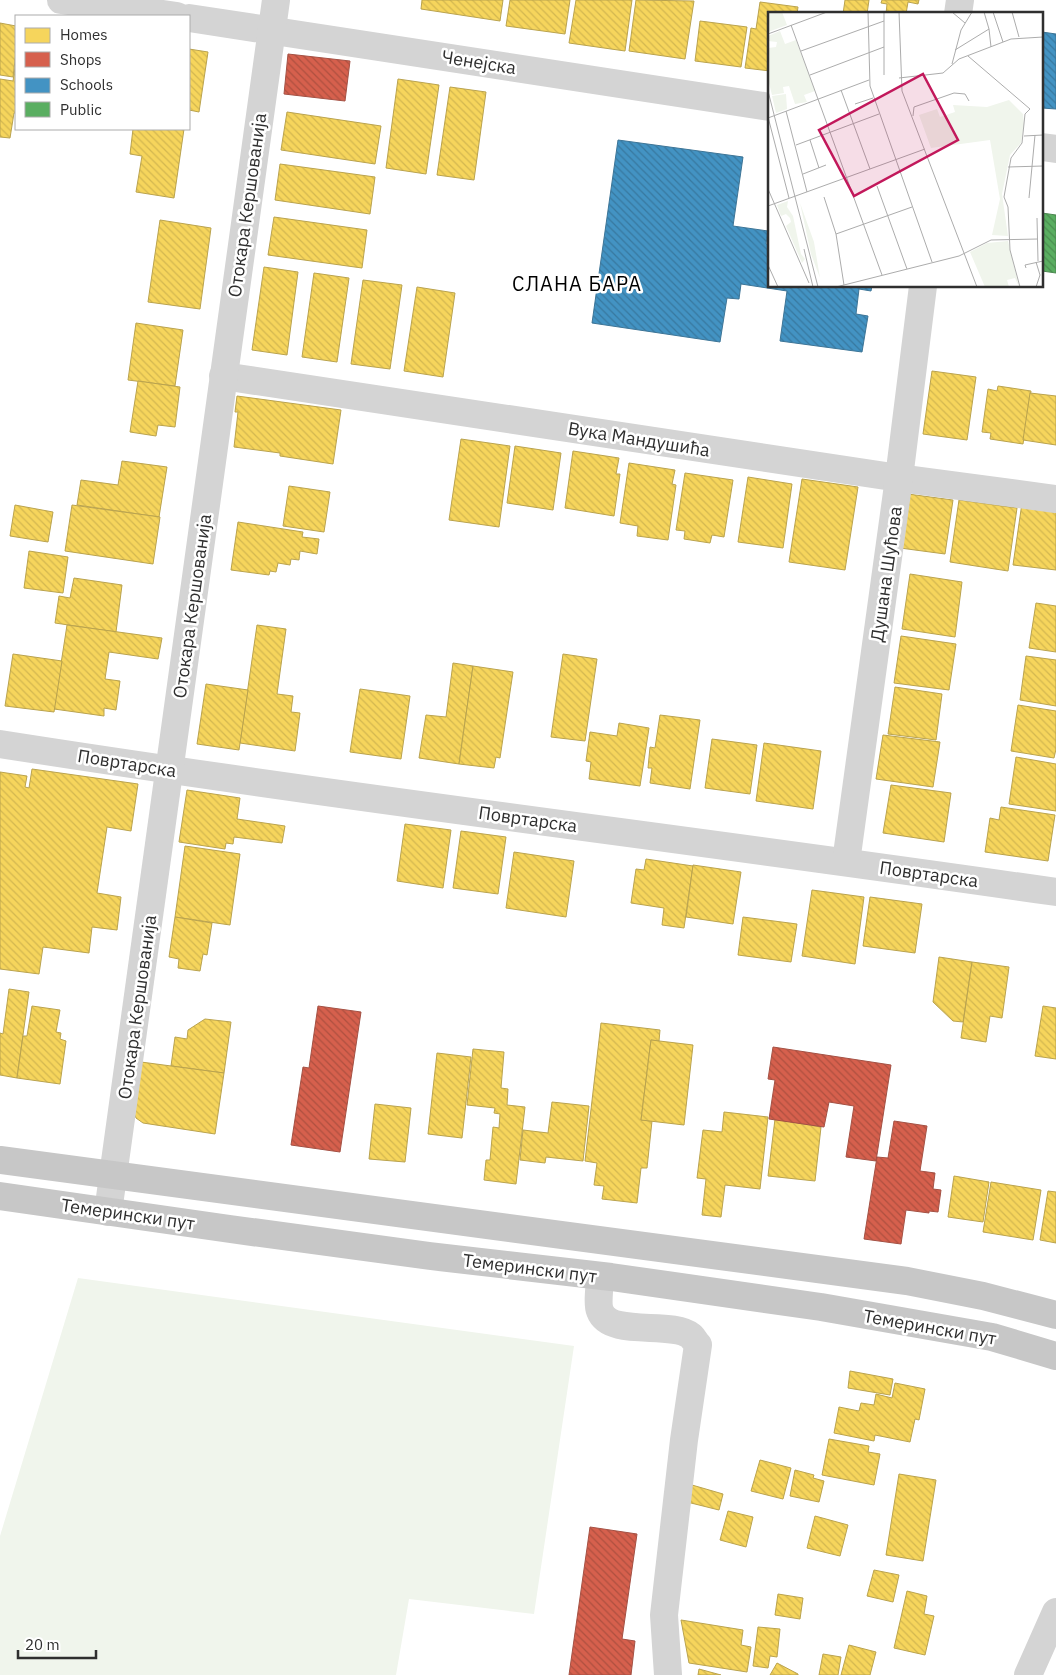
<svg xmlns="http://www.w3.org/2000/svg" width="1056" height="1675" viewBox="0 0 1056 1675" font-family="'IBM Plex Sans',sans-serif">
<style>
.grass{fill:#f0f5ec}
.homes{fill:url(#homes-back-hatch);stroke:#baa34e}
.shops{fill:url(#shops-back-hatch);stroke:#a45144}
.schools{fill:url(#schools-back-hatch);stroke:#3d7597}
.public{fill:url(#public-back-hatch);stroke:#4d8852}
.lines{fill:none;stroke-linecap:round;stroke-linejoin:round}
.minor{stroke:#d4d4d4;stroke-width:28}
.major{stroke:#c7c7c7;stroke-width:28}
.labels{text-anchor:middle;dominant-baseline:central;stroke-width:5;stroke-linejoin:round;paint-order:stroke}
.street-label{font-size:18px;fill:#2f2f2f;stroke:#fff}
.quarter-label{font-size:20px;letter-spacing:1px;fill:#000;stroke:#fff}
.inset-road{fill:none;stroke:#acacac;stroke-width:1}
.view{fill:#c2185b;fill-opacity:0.15;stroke:#c2185b;stroke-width:2.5}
.inset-edge{fill:none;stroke:#2f2f2f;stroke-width:2.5}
</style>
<defs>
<pattern id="homes-back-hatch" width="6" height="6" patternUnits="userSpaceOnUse" patternTransform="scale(1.25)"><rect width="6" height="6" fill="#f6d55c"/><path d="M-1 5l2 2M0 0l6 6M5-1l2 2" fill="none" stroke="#d3b750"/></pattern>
<pattern id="shops-back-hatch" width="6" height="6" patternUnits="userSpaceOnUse" patternTransform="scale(1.25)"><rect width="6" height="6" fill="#d6604d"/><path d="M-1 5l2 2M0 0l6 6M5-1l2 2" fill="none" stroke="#ae5040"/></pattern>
<pattern id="schools-back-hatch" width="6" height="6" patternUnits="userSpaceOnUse" patternTransform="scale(1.25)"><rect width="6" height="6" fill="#4393c3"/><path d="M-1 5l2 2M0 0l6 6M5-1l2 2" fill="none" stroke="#38789f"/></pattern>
<pattern id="public-back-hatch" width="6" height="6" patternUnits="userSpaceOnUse" patternTransform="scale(1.25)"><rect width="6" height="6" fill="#5aae61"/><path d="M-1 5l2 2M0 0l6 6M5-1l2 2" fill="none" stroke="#4b8e50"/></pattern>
</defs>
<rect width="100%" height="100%" fill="#fff"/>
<polygon class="grass" points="78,1278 574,1346 534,1614 409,1599 396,1675 0,1675 0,1536"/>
<g class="homes">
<polygon points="422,0 503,0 500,21 421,9"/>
<polygon points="510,0 570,0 565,34 506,26"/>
<polygon points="576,0 632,0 625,51 569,43"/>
<polygon points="636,0 694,1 685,59 629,51"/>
<polygon points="845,0 869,0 867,14 843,14"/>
<polygon points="882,0 919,0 918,4 908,2 906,14 886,14 887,4 881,3"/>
<polygon points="760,2 798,7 797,14 770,14 770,71 745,68 751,28 756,29"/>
<polygon points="700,21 747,27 741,67 695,61"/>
<polygon points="0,23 16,26 16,52 13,77 0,75"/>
<polygon points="189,49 208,52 199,112 189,110"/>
<polygon points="16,61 16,113 14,113 10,138 0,137 0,79 13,81"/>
<polygon points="398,79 439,85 426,174 386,168"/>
<polygon points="450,87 486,92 474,180 437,175"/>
<polygon points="287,112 381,126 375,164 281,150"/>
<polygon points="133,129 184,129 174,198 136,192 142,156 130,154"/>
<polygon points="280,164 375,177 370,214 275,200"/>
<polygon points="274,217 367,230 362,268 268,255"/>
<polygon points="160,220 211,228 200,309 148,302"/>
<polygon points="264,267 298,272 287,355 252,350"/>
<polygon points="314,273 349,278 337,362 302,357"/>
<polygon points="363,280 402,285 390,369 351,364"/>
<polygon points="417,287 455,293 443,377 404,371"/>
<polygon points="136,323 183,330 175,386 128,380"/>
<polygon points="932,371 976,377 967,440 923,434"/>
<polygon points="138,381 180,387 175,427 158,425 156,436 130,432"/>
<polygon points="998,386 1031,391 1023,444 990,439 991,433 982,432 988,389 997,391"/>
<polygon points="1030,393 1056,396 1056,445 1023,440"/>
<polygon points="237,396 341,410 333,464 280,456 280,453 234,447 238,412 235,412"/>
<polygon points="461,439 510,446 499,527 449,520"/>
<polygon points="515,446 561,453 553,510 507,503"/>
<polygon points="573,451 619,458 616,474 620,474 614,516 565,508"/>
<polygon points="122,461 167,467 159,517 77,505 81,480 118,485"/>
<polygon points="629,463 675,470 672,484 676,485 668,540 637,536 638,526 620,523"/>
<polygon points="685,473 733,480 724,537 712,535 710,543 684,539 685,531 676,530"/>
<polygon points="748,477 792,484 783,548 738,542"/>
<polygon points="802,479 858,487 845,570 789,562"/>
<polygon points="289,486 330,492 324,532 283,526"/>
<polygon points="908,494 953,500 945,554 900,548"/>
<polygon points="959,500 1017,508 1008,571 950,562"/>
<polygon points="1022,503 1056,508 1056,570 1013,565"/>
<polygon points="15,505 53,512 48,542 10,536"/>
<polygon points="72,505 160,517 153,564 65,551"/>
<polygon points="238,522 303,532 302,537 319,539 317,554 300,551 299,560 291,559 290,565 278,563 276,572 270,571 269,575 231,570"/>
<polygon points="29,551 68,557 63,593 24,588"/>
<polygon points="910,574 962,582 955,637 902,629"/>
<polygon points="74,578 122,585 116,632 55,623 59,596 70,598"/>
<polygon points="1036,603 1056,606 1056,652 1029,648"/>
<polygon points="67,625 162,638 158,659 109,652 105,679 120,681 116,710 104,708 104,716 54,709"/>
<polygon points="257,625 286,629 277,694 293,696 291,712 300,713 295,751 240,743"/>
<polygon points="901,636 956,644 949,690 894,683"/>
<polygon points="13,654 62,661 54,712 5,706"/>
<polygon points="563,654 597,659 585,741 551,737"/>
<polygon points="1026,656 1056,660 1056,706 1020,700"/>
<polygon points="453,663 473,666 459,764 419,758 426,715 446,717"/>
<polygon points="473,666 513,672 500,758 496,757 494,768 459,764"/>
<polygon points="206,684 248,690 239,750 197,744"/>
<polygon points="895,687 942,694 936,740 888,734"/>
<polygon points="360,689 410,696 401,759 350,752"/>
<polygon points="1018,705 1056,711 1056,749 1054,758 1011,751"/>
<polygon points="660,715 700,720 690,789 650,783 652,768 648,768 650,747 655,748"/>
<polygon points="619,723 649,728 640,786 589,779 591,762 586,761 590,732 617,736"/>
<polygon points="883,735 940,742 933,787 876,779"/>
<polygon points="712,739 757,745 750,794 705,788"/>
<polygon points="764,743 821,751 813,809 756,801"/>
<polygon points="1016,757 1056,764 1056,811 1009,804"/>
<polygon points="32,769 138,784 131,831 107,827 97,893 121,897 117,930 92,927 89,953 43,947 39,974 0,969 0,772 27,776 25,787 29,788"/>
<polygon points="891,785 951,793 944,842 883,833"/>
<polygon points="187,790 240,798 237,819 285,826 282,843 234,837 233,844 226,843 225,849 179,842"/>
<polygon points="1001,807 1055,815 1048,861 985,852 990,818 999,820"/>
<polygon points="405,824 451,830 443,888 397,881"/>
<polygon points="461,831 506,837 498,894 453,888"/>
<polygon points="185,846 240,854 230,925 175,917"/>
<polygon points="514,852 574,861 566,917 506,908"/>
<polygon points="646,859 693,866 684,928 662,925 664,908 631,903 636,869 644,870"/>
<polygon points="693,865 741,872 733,924 686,917"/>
<polygon points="812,890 864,897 855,964 802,956"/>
<polygon points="870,897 922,904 915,953 863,946"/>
<polygon points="175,917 212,923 207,955 203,954 200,971 178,968 179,959 169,957"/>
<polygon points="743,917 797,924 791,962 738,955"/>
<polygon points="939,957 972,962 963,1022 953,1021 933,1002"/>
<polygon points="972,962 1009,967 1002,1018 990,1016 986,1042 961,1038"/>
<polygon points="9,989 29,992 17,1078 0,1075 0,1033 3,1034"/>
<polygon points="32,1006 60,1010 56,1032 61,1033 60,1039 66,1041 60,1084 17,1078 23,1036 27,1036"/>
<polygon points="1043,1006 1056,1008 1056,1059 1035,1056"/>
<polygon points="205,1019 231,1022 224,1073 171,1066 175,1037 187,1039 188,1030"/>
<polygon points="601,1023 660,1030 659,1041 651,1040 641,1120 652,1121 647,1168 641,1168 637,1203 602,1199 604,1186 594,1185 597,1163 585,1161"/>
<polygon points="651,1040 693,1045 684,1125 641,1120"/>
<polygon points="473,1049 504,1052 501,1088 508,1089 507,1105 525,1107 516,1184 484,1180 486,1160 490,1160 493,1127 499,1128 500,1114 494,1113 495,1108 467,1105"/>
<polygon points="437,1053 471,1057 462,1138 428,1134"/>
<polygon points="141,1062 224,1073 215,1134 143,1123 136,1118 134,1113"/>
<polygon points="552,1102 589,1106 583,1161 546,1157 545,1163 520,1160 523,1130 548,1133"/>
<polygon points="375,1104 411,1108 405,1162 369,1159"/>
<polygon points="724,1112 768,1117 760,1189 725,1185 721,1217 702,1215 706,1179 697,1178 703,1130 722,1132"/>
<polygon points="775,1119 821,1127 815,1181 768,1176"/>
<polygon points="954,1176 989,1182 983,1222 948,1217"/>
<polygon points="991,1182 1041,1190 1033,1240 983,1232"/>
<polygon points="1048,1191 1056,1192 1056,1243 1040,1240"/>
<polygon points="850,1371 893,1379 890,1395 848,1388"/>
<polygon points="895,1383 925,1389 919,1420 915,1419 910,1442 875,1435 874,1441 834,1433 839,1407 859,1411 861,1403 874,1405 876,1394 892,1398"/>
<polygon points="829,1439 869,1446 868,1452 880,1454 874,1485 822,1475"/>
<polygon points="760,1460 791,1468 783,1499 751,1491"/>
<polygon points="795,1470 814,1475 813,1478 824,1481 819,1502 790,1496"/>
<polygon points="899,1474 936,1480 923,1561 886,1555"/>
<polygon points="692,1485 723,1494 719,1510 687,1502"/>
<polygon points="728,1511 753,1517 746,1547 720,1540"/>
<polygon points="815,1516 848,1525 840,1556 807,1548"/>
<polygon points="874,1570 899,1575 893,1602 867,1596"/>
<polygon points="907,1591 927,1596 924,1614 934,1616 925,1655 894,1648"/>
<polygon points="778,1594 803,1598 800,1619 775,1615"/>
<polygon points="681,1620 743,1630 741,1645 751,1647 747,1672 689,1663"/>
<polygon points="758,1627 780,1629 777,1657 770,1656 768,1668 753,1666"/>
<polygon points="849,1645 876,1652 870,1675 841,1675"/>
<polygon points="823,1654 841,1657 838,1675 819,1675"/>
<polygon points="777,1663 798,1674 798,1675 770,1675"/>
<polygon points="699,1669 721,1675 698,1675"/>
</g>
<g class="shops">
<polygon points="288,54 350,61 345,101 284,94"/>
<polygon points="318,1006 361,1012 340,1152 291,1145 303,1067 309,1068"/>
<polygon points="773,1047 891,1065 876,1161 846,1157 854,1106 829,1102 824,1127 769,1119 775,1080 768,1079"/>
<polygon points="894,1121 927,1126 920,1171 935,1173 933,1189 941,1190 938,1212 929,1211 929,1213 906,1210 901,1244 864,1239 877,1157 888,1158"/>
<polygon points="590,1527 637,1534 622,1639 635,1641 631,1675 569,1675"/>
</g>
<g class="schools">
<polygon points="1042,32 1056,34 1056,109 1042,108"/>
<polygon points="618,140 743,157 733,226 768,231 766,244 770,245 770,286 872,286 871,291 859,289 856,314 868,316 862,352 780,341 787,291 741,284 739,299 727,298 720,342 592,323"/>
</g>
<polygon class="public" points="1042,213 1056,215 1056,273 1042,271"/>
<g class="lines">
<g class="minor">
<polyline points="61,0 177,16"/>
<polyline points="958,14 960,0"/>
<polyline points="189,18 770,107"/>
<polyline points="1042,147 1056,149"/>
<polyline points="223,376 899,478 1056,499"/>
<path d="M0 744C351 799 704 841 1056 892"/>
<polyline points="846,862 899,478 923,286"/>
<polyline points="108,1212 276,0"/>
<path d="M600 1276C600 1284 597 1304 600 1311 610 1338 672 1320 691 1336 694 1339 696 1343 698 1345L684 1440 664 1615 668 1675"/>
<polyline points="1028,1675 1056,1612"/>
</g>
<g class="major">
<polyline points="0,1160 907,1281 983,1296 1056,1315"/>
<polyline points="0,1196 230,1229 430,1256 611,1277 821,1307 992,1337 1056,1356"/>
</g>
</g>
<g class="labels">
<g class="street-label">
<text transform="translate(479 62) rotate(9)">Ченејска</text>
<text transform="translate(247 205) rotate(-82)">Отокара Кершованија</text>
<text transform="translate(639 439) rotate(9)">Вука Мандушића</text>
<text transform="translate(886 574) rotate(-82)">Душана Шућова</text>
<text transform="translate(192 606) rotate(-82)">Отокара Кершованија</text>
<text transform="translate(127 763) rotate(9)">Повртарска</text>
<text transform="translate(528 819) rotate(8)">Повртарска</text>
<text transform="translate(929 874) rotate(8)">Повртарска</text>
<text transform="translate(137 1007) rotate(-82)">Отокара Кершованија</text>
<text transform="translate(128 1214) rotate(8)">Темерински пут</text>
<text transform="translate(530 1268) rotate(7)">Темерински пут</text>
<text transform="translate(930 1327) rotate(10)">Темерински пут</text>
</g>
<g class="quarter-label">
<text x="577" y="283">СЛАНА БАРА</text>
</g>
</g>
<g transform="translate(768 12)">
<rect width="275" height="275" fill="#fff"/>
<path d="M0 0H14L19 13 0 20ZM12 19 17 32 28 28 47 79 36 83 39 90 27 92 21 74 15 75 16 81 4 83 0 67V36L8 35 9 30 0 29V24ZM241 88 255 102 256 112 253 131 242 143 234 182 240 224 224 223 232 187 222 128 163 136 151 103 169 97 172 105 187 100 185 93 219 95ZM32 191 46 230 52 266 43 242ZM240 229 251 275 247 266 239 268 241 275H217L202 240 219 231Z" fill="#f0f5ec"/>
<path d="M18 82 19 97 8 101 4 84ZM20 189 19 195 25 204 33 242 37 247 34 251 18 214 23 210 22 206 18 202 13 204 9 193Z" fill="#f0f5ec"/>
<path class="inset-road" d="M100 0 102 74 164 250M116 0V63M131 0 134 79 209 275M184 0 197 11M225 0 235 30M244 0 251 25M23 13 114 263M221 17 223 35M0 22 59 0M187 38 221 17 216 0M33 39 116 9M200 44 262 97 257 102 254 131 243 146 236 185 240 195 242 238 252 275M184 52 193 18 204 0M42 63 116 35M131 66 175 61 191 47 243 27 275 25M73 78 102 157M0 79 50 275M87 92 105 86M18 99 39 180M145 104 146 95 186 81 197 82 201 89M0 105 21 186M0 106 101 68M256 124 275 123M42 128 51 156M28 133 111 102M240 155 275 154M35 162 58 153M109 174 139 257M0 177 41 271M56 185 68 222 76 273M261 186 267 123M0 194 157 137M269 206 270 249M68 222 144 195M36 237 45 275M268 250 272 263 268 275M0 253 10 275M258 256 257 253 275 249M68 275 191 244 223 228 270 227"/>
<path class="view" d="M155 62 190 128 86 184 51 118Z"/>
<rect width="275" height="275" class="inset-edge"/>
</g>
<rect x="15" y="15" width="175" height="115" fill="#ffffff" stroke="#acacac"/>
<rect x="25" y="28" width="25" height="15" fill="#f6d55c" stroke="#acacac"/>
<text x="60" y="40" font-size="15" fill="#2f2f2f">Homes</text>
<rect x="25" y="52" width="25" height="15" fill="#d6604d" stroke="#acacac"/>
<text x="60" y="65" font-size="15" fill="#2f2f2f">Shops</text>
<rect x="25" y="78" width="25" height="15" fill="#4393c3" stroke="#acacac"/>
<text x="60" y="90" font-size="15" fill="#2f2f2f">Schools</text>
<rect x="25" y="102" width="25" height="15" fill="#5aae61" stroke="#acacac"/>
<text x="60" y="115" font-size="15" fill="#2f2f2f">Public</text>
<path d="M18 1650v8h78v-8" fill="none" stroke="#2f2f2f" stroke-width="2.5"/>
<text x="25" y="1650" font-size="15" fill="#2f2f2f" stroke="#ffffff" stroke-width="4" paint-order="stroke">20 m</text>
</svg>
